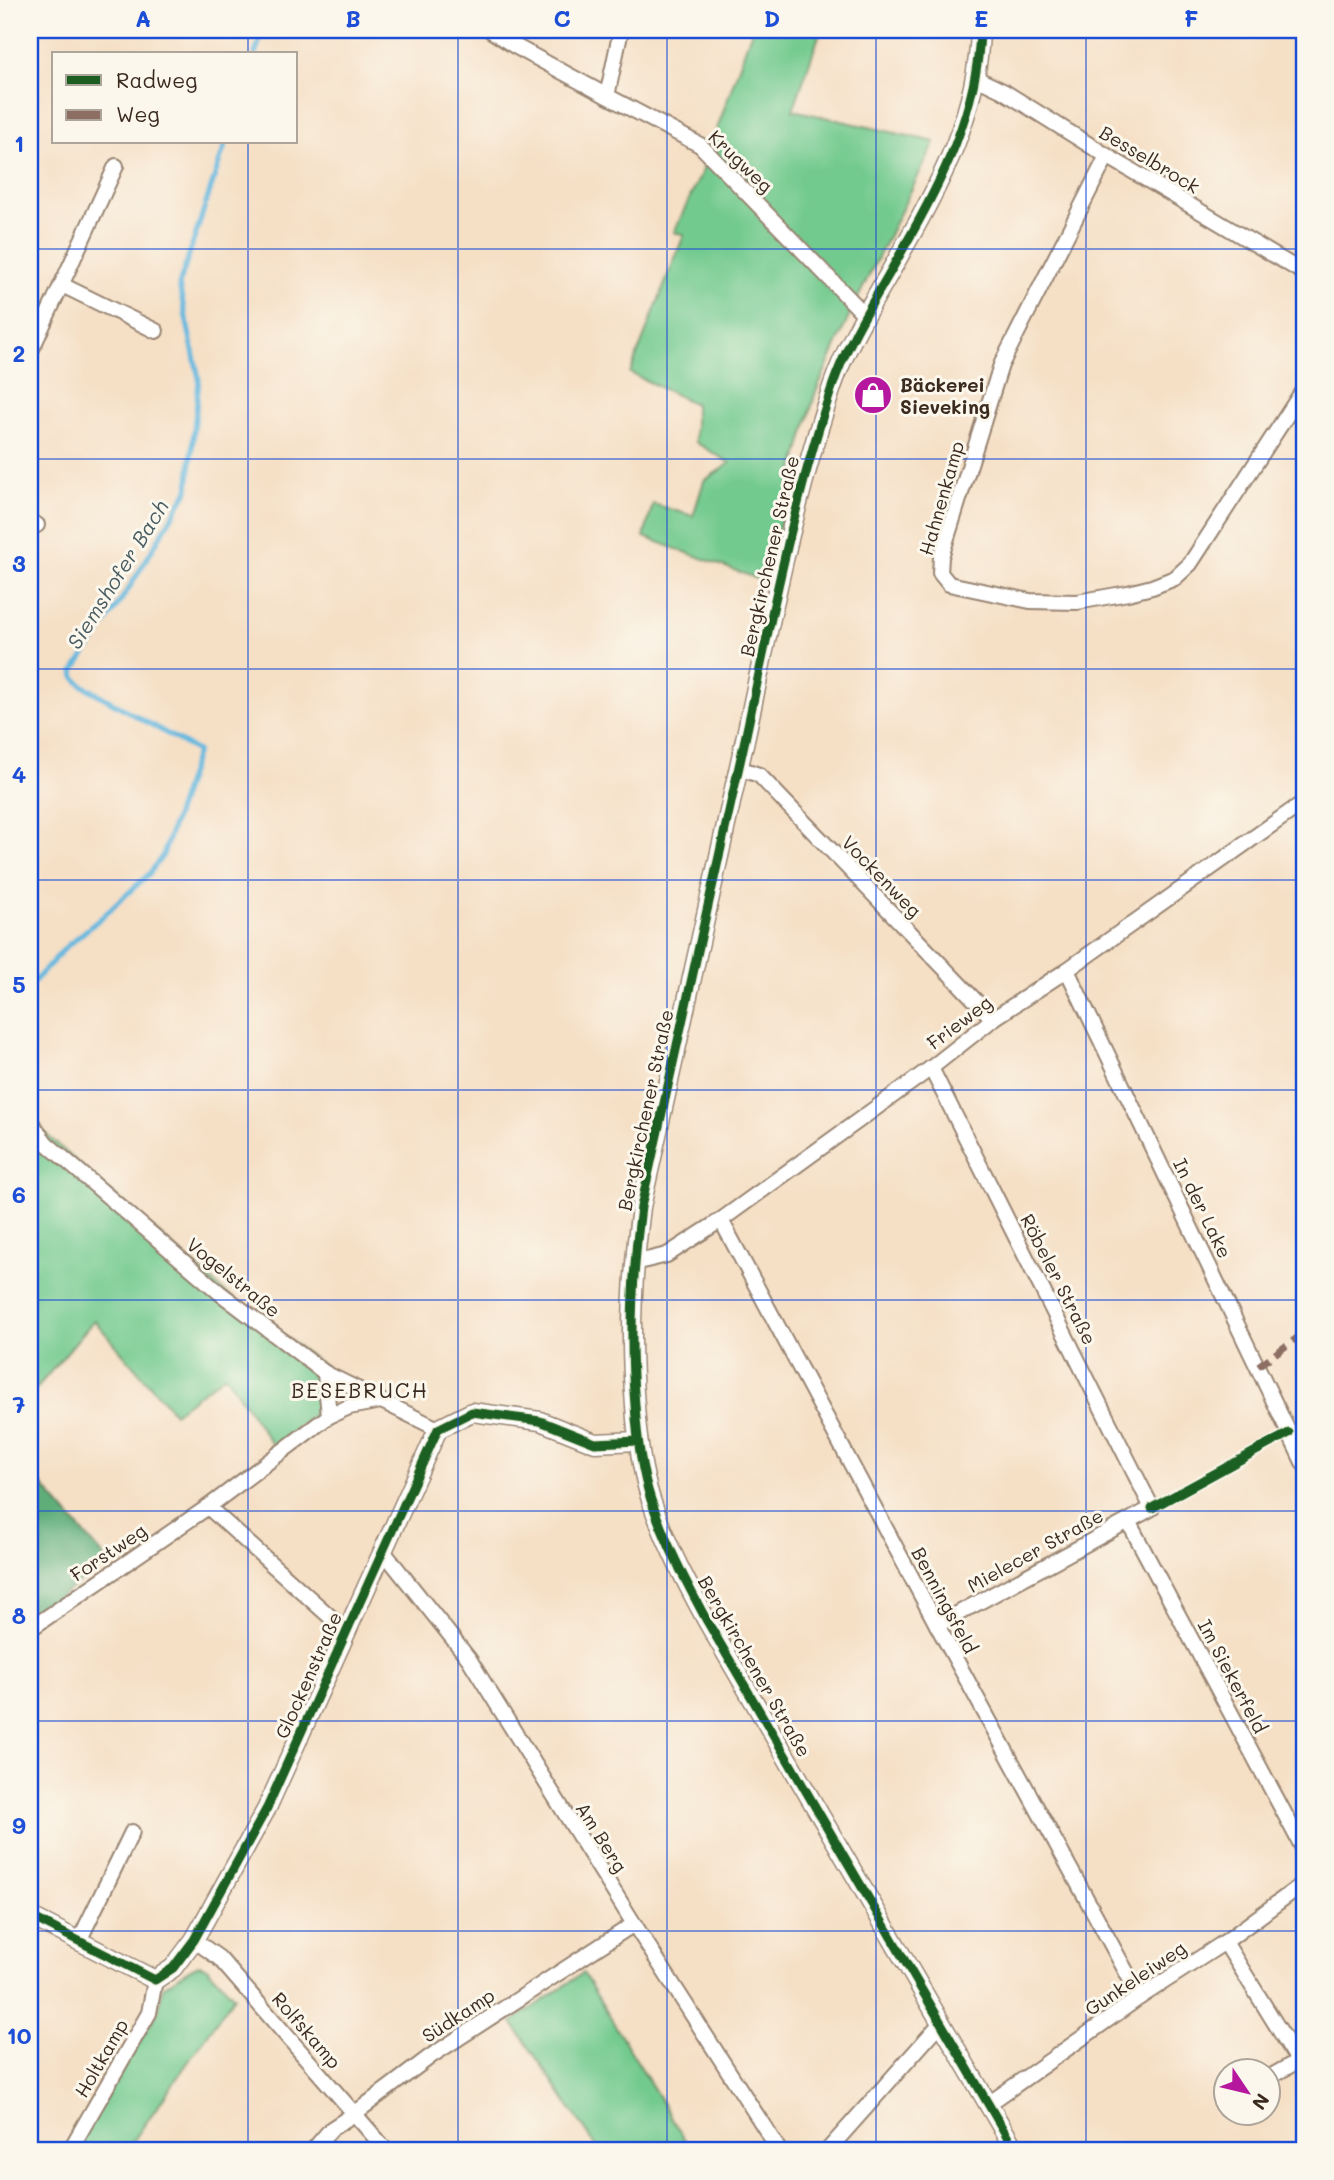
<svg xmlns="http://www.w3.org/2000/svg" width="1334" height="2180" viewBox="0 0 1334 2180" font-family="Mali,sans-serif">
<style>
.green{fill:#73ca8f;stroke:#577a56;stroke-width:2}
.forest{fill:#5eae7a;stroke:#4c6c4c;stroke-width:2}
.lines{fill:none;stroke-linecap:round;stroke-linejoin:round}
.stream{stroke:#63b8df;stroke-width:5}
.minor-casing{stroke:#988472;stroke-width:18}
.tertiary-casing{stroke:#988472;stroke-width:21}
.minor{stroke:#fff;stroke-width:14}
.tertiary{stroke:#fff;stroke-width:18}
.quiet{stroke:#8d6e63;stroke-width:7;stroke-dasharray:14 7;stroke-linecap:butt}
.cycleway-casing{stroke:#fbf7ec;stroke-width:13}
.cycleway{stroke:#1b5e20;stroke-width:9}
.grid{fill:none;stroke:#1d4ed8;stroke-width:2;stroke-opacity:0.55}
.labels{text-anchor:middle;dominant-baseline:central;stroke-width:6;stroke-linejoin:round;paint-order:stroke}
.street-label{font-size:19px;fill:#3b2a1e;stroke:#fbf7ec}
.poi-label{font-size:19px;font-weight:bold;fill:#3b2a1e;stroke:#fbf7ec;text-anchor:start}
.water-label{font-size:21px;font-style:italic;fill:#495c62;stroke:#fbf7ec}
.neighbourhood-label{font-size:21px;letter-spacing:2px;fill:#3b2a1e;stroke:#fbf7ec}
.neatline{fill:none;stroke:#1d4ed8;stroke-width:2.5}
.grid-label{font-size:23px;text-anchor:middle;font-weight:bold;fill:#1d4ed8}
</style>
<rect width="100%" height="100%" fill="#fbf7ec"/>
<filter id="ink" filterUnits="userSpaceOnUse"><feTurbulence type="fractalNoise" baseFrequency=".0143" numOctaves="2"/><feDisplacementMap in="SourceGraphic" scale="14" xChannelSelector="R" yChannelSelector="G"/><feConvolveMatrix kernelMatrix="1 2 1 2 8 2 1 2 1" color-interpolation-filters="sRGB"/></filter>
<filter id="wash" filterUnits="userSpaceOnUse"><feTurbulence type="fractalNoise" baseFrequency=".00686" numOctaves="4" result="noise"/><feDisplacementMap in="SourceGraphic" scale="28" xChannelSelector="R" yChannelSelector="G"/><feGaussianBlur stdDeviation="1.57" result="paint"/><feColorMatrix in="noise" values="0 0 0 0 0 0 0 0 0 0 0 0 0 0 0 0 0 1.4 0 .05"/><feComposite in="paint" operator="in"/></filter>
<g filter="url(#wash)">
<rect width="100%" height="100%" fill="#f5dfc5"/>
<g class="green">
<polygon points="752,30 821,30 793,110 935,142 849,316 815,394 788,491 766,582 644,537 653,504 693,516 704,481 730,463 695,442 695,404 630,373 684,235 674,232 701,174"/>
<polygon points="30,1115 50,1138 221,1289 340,1378 353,1384 273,1446 225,1375 174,1413 94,1320 35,1390 30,1386"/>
<path d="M199 1965 207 1968 234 1996 127 2150H74L159 2010 163 1987C175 1979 187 1970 199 1965Z"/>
<polygon points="583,1973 688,2145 680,2150 599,2150 512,2022"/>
</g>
<polygon class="forest" points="30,1471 108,1561 30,1619"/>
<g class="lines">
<g class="stream">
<polyline points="255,54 263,30"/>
<polyline points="30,986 66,947 102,917 149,874 163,855 197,751 82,685 75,678 74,671 131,585 188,490 199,379 179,285 226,142"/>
</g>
</g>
</g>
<g filter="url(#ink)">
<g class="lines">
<defs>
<g id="minor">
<polyline points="490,30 513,45 607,96 700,145 865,315"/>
<polyline points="976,78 1003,91 1107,156 1304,273"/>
<polyline points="607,96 621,30"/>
<polyline points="1107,156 1001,365 941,557 940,573 949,584 1030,601 1077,602 1128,593 1152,587 1175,578 1190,564 1304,389"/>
<polyline points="62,285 156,331"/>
<polyline points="30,353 116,166"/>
<polyline points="30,521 37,525"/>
<polyline points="739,768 759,775 993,1019"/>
<polyline points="1067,970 1304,1464"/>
<polyline points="931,1068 1152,1508 937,1625"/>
<polyline points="30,1121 46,1143 220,1293 325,1373 438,1429"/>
<polyline points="721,1220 937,1625 1140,1997"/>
<polyline points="634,1263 667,1255 721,1220 931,1068 993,1019 1067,970 1304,802"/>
<polyline points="329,1416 349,1407 381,1401"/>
<polyline points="208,1507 346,1631"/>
<polyline points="1128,1521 1304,1850"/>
<polyline points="383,1551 469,1659 634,1924 779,2150"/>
<polyline points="30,1629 208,1507 329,1416 325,1373"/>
<polyline points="194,1940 219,1958 386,2150"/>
<polyline points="79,1941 132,1832"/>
<polyline points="1225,1942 1304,2070"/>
<polyline points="1268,2078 1298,2061"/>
<polyline points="987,2105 1140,1997 1225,1942 1304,1883"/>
<polyline points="70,2150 149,2013 155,1980"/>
<polyline points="313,2150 331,2129 354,2114 431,2056 634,1924"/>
<polyline points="828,2150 940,2024"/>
</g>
<g id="tertiary">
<path d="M980 30C978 110 942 181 903 249 878 295 849 337 832 387 794 500 771 618 746 735 711 893 676 1050 641 1207 632 1274 629 1338 635 1405 637 1437 641 1469 651 1500 665 1542 686 1582 707 1621L1015 2150"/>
<polyline points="30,1916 155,1980 173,1968 194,1940 267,1808 438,1429 472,1412 540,1421 595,1443 638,1441"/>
</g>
</defs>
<use href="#minor" class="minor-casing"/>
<use href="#tertiary" class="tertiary-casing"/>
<use href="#minor" class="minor"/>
<use href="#tertiary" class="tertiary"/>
<polyline class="quiet" points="1258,1366 1304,1333"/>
<defs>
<g id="cycleway">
<path d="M980 30C978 110 942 181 903 249 878 295 849 337 832 387 794 500 771 618 746 735 711 893 676 1050 641 1207 632 1274 629 1338 635 1405 637 1437 641 1469 651 1500 665 1542 686 1582 707 1621L1015 2150"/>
<polyline points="1152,1508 1289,1433"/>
<polyline points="30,1916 155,1980 173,1968 194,1940 267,1808 438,1429 472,1412 540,1421 595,1443 638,1441"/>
</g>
</defs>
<use href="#cycleway" class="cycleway-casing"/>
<use href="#cycleway" class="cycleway"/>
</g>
</g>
<path class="grid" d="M248 30V54M458 30V2150M667 30V2150M876 30V2150M1086 30V2150M248 142V2150M30 249H1304M30 459H1304M30 669H1304M30 880H1304M30 1090H1304M30 1300H1304M30 1511H1304M30 1721H1304M30 1931H1304"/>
<defs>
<symbol id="shop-disc" viewBox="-11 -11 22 22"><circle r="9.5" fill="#b5179e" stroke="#fbf7ec"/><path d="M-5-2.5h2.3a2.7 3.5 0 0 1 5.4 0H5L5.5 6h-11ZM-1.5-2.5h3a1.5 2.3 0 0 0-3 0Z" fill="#fff"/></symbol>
</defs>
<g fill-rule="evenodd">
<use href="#shop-disc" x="851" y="373" width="44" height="44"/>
</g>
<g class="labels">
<g class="street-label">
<text transform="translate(1150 159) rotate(31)">Besselbrock</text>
<text transform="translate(741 161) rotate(44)">Krugweg</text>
<text transform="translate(941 498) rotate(-74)">Hahnenkamp</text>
<text transform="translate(769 556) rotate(-77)">Bergkirchener Straße</text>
<text transform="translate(882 876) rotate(46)">Vockenweg</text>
<text transform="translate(959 1022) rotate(-37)">Frieweg</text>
<text transform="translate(645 1110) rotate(-78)">Bergkirchener Straße</text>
<text transform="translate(1203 1208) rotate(64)">In der Lake</text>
<text transform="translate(234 1277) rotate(39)">Vogelstraße</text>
<text transform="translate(1059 1279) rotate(63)">Röbeler Straße</text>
<text transform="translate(1035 1550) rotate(-29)">Mielecer Straße</text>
<text transform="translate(108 1552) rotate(-34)">Forstweg</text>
<text transform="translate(945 1600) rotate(62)">Benningsfeld</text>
<text transform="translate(755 1666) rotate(60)">Bergkirchener Straße</text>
<text transform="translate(308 1675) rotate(-66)">Glockenstraße</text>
<text transform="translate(1233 1676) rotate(62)">Im Siekerfeld</text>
<text transform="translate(602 1837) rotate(58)">Am Berg</text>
<text transform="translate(1135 1978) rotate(-34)">Gunkeleiweg</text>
<text transform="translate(458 2015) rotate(-33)">Südkamp</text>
<text transform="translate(307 2030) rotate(49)">Rolfskamp</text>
<text transform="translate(101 2058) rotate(-60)">Holtkamp</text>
</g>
<g class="poi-label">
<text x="900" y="384">Bäckerei<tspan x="900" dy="22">Sieveking</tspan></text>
</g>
<g class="water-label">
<text transform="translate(117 574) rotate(-58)">Siemshofer Bach</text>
</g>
<g class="neighbourhood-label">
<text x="360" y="1389">BESEBRUCH</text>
</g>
</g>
<rect width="1334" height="2180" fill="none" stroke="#fbf7ec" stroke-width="77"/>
<rect x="52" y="52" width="245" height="91" fill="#fbf7ec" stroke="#aea59a" stroke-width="2"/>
<rect x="66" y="75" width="35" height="10" fill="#1b5e20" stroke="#aea59a" stroke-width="2"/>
<text x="116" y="88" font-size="21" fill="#3b2a1e">Radweg</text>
<rect x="66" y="110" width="35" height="10" fill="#8d6e63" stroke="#aea59a" stroke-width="2"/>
<text x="116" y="122" font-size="21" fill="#3b2a1e">Weg</text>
<g transform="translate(1247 2092) rotate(125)"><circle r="33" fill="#fbf7ec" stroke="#aea59a" stroke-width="2"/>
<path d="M0-5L12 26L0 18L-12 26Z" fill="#b5179e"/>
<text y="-10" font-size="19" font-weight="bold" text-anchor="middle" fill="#3b2a1e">N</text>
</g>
<rect x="38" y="38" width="1258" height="2104" class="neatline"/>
<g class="grid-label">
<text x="143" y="27">A</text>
<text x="353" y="27">B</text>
<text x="562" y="27">C</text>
<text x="772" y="27">D</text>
<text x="981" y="27">E</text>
<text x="1191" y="27">F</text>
<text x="19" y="152">1</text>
<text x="19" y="362">2</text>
<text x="19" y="572">3</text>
<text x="19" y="783">4</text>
<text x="19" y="993">5</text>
<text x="19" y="1203">6</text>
<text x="19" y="1413">7</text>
<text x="19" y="1624">8</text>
<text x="19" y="1834">9</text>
<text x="19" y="2044">10</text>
</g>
</svg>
